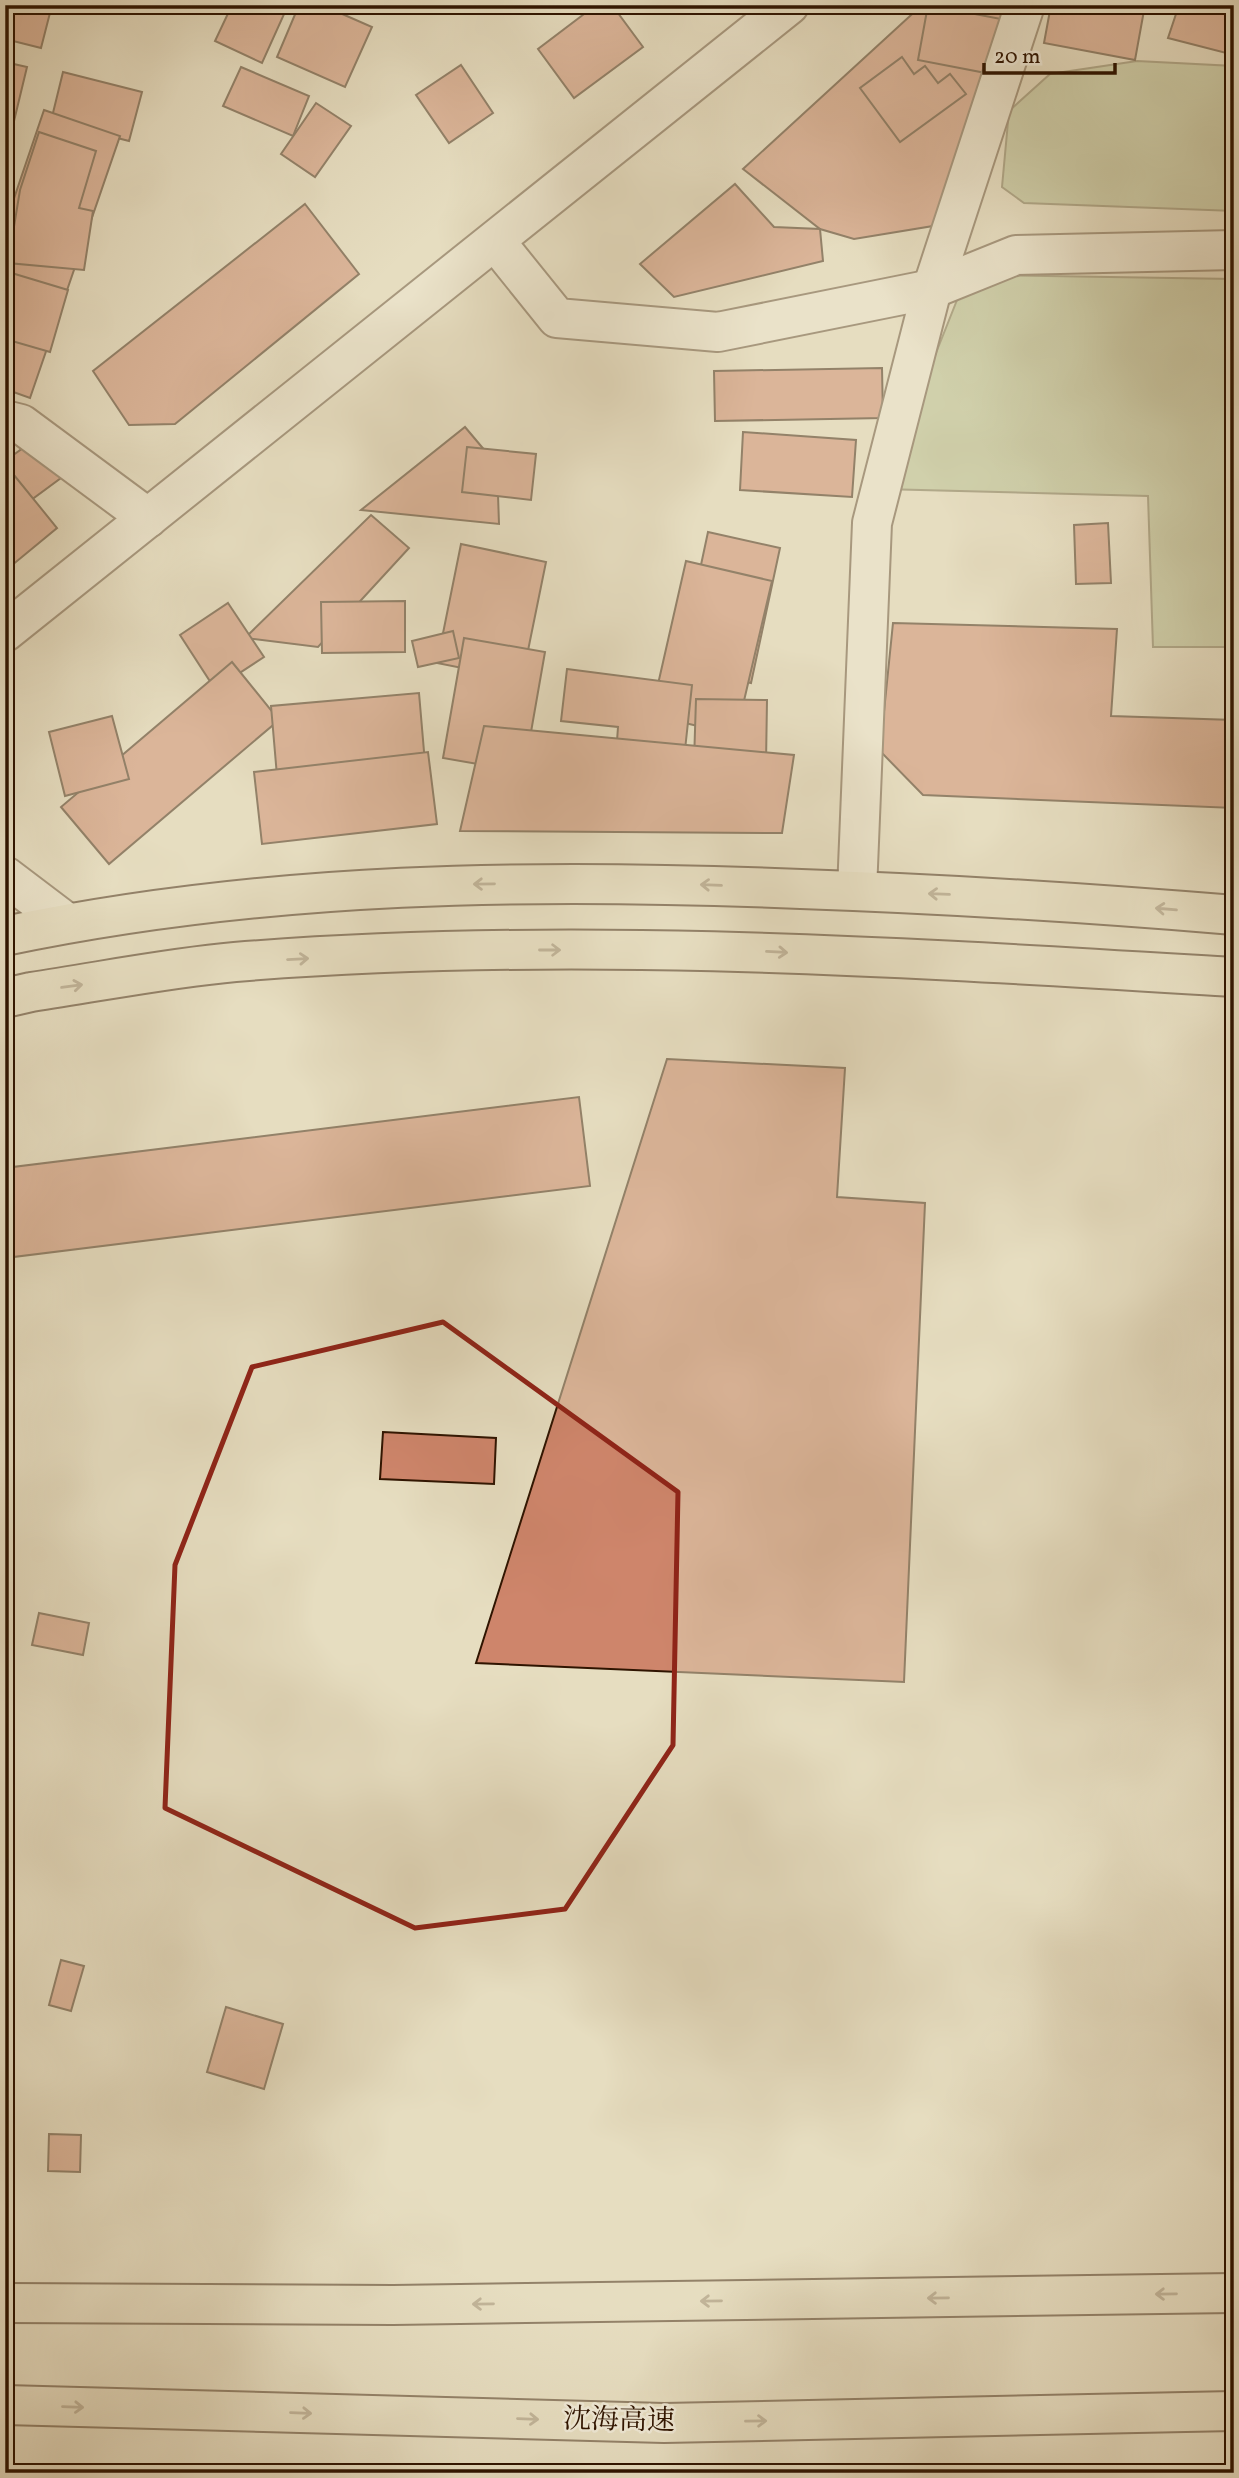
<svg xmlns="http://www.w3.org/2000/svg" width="1239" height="2478" viewBox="0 0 1239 2478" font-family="Vollkorn,'Noto Serif SC',serif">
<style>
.green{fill:#b6c092;stroke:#726a49;stroke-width:2}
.building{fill:#ce856b;stroke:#2f1400;stroke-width:2}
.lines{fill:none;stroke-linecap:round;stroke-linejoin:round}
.minor-casing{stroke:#5d4630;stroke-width:42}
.major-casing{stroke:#2f1400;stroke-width:42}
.highway-casing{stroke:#2f1400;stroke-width:42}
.minor{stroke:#efe9d6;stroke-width:38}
.major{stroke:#e6ddc0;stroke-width:38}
.highway{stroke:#e6ddc0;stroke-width:38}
.oneway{stroke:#94836a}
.marked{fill:none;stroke:#8f2418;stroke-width:5;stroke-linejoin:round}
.labels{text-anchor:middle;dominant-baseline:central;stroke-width:5;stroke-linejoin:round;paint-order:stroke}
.street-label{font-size:28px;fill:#2f1400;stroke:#efe9d6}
</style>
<rect width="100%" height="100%" fill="#e6ddc0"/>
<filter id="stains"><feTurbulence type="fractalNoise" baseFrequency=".00286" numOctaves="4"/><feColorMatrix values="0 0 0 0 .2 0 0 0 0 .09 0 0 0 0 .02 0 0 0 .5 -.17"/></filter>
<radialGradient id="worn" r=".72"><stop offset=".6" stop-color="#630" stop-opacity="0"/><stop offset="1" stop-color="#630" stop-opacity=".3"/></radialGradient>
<g class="green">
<polygon points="1137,61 1234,66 1234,211 1024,203 1002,187 1009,111 1050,74"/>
<polygon points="984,275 1234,279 1234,647 1153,647 1148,496 882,489 959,295"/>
</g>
<g class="building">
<polygon points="5,5 52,5 41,48 5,39"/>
<polygon points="232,5 271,5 285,12 262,63 215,41"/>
<polygon points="299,5 377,5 377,14 340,13 372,27 345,87 277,57"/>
<polygon points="596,5 612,5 643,47 574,98 538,49"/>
<polygon points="922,5 1018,5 951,223 854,239 820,229 743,169"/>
<polygon points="928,5 1001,19 991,74 918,60"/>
<polygon points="1051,5 1145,5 1135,60 1044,43"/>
<polygon points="1179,5 1234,5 1234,55 1168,38"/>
<polygon points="902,57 914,74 925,66 938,83 950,74 966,94 900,142 860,88"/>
<polygon points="5,62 27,67 8,146 5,146"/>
<polygon points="461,65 493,113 449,143 416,95"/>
<polygon points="241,67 309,96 293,136 223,106"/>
<polygon points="63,72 142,92 129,141 51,121"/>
<polygon points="316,103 351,126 315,177 281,154"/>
<polygon points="44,110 120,136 30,398 5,389 5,225"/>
<polygon points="39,132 96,151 79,208 93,211 84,270 8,263 20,190"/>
<polygon points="735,184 774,227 820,229 823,261 674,297 640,264"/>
<polygon points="305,204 359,274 175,424 129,425 93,371"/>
<polygon points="5,271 68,290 50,352 5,339"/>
<polygon points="882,368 883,418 715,421 714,371"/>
<polygon points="465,427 497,465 499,524 361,510"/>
<polygon points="743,432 856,440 852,497 740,490"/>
<polygon points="37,438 65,475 27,503 5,473 5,461"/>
<polygon points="467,447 536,454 531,500 462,492"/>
<polygon points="5,464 57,528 5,571"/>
<polygon points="371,515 409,548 318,647 245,638"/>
<polygon points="1108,523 1111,583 1076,584 1074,525"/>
<polygon points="708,532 780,548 751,683 679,668"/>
<polygon points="461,544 546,562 522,680 437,663"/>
<polygon points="686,561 772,581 736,735 651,715"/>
<polygon points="405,601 405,652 322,653 321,602"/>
<polygon points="228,603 264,657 215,689 180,635"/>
<polygon points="893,623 1117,629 1111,716 1234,720 1234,808 923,795 880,751"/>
<polygon points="453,631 459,658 418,667 412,641"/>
<polygon points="464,638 545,652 524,772 443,758"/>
<polygon points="232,662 279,720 109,864 61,807"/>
<polygon points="567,669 692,685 684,759 616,755 618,727 561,721"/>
<polygon points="419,693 425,763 277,776 271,706"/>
<polygon points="696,699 767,700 766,763 694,762"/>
<polygon points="112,716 129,779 65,796 49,732"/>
<polygon points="484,726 794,755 782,833 460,831"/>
<polygon points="428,752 437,824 262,844 254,772"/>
<polygon points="667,1059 845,1068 837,1197 925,1203 904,1682 476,1663"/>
<polygon points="579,1097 590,1186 5,1258 5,1168"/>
<polygon points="383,1432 496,1438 494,1484 380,1479"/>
<polygon points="39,1613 89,1623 83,1655 32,1645"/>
<polygon points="61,1960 84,1966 71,2011 49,2005"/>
<polygon points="226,2007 283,2024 264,2089 207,2072"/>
<polygon points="49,2134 81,2135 80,2172 48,2171"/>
</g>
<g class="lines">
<defs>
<g id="minor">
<polyline points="495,241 557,318 718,332 932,289 1016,255 1234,250"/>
<polyline points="5,420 21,424 148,518"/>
<polyline points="5,632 789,5"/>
<polyline points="5,876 67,923"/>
<polyline points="857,891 872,523 932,289 1025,5"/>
</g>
<g id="major">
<path d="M5 936C268 881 534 878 801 889 946 894 1089 903 1234 915"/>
<path d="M5 998 31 992C99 982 167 968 235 962 569 935 900 957 1234 977"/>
</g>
<g id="highway">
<polyline points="5,2303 393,2305 1234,2293"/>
<polyline points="5,2405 664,2423 1234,2411"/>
</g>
</defs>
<use href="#minor" class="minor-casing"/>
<use href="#major" class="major-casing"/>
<use href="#highway" class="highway-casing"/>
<use href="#minor" class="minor"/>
<use href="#major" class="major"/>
<use href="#highway" class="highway"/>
</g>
<defs><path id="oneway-shaft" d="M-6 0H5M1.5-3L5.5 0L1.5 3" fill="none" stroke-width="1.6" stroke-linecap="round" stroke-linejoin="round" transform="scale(1.75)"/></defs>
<g class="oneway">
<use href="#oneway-shaft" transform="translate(484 884) rotate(179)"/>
<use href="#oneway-shaft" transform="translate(711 885) rotate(-178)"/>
<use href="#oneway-shaft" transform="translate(939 894) rotate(-178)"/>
<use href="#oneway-shaft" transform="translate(1166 909) rotate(-175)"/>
<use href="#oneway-shaft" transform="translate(550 950)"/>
<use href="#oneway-shaft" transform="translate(777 952) rotate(3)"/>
<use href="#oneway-shaft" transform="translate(298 959) rotate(-3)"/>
<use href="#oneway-shaft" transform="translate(72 986) rotate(-8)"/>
<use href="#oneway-shaft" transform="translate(1166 2294) rotate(179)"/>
<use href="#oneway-shaft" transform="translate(938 2298) rotate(179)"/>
<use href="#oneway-shaft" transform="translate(711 2301) rotate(179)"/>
<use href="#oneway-shaft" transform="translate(483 2304) rotate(179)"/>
<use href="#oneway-shaft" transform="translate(73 2407) rotate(2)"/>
<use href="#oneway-shaft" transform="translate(301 2413) rotate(2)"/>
<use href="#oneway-shaft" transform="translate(528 2419) rotate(2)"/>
<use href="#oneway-shaft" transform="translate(756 2421) rotate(-1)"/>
</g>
<path d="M0 0H1239V2478H0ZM443 1322 678 1492 673 1745 565 1909 415 1928 165 1808 175 1565 252 1367Z" fill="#e6ddc0" fill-opacity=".55" fill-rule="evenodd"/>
<path class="marked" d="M443 1322 678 1492 673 1745 565 1909 415 1928 165 1808 175 1565 252 1367Z"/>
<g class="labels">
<g class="street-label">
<text transform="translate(619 2421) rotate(1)">沈海高速</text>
</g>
</g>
<rect width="1239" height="2478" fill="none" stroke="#e6ddc0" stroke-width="28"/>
<rect x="7" y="7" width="1225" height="2464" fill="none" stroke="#2f1400" stroke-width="3.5"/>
<rect x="14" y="14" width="1211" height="2450" fill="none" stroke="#2f1400" stroke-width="2"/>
<path d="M984 63v10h131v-10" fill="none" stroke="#2f1400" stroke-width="3.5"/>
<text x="994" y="63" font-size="21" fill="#2f1400" stroke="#efe9d6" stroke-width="5" paint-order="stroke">20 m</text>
<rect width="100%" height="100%" filter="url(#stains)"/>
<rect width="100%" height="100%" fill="url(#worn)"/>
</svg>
